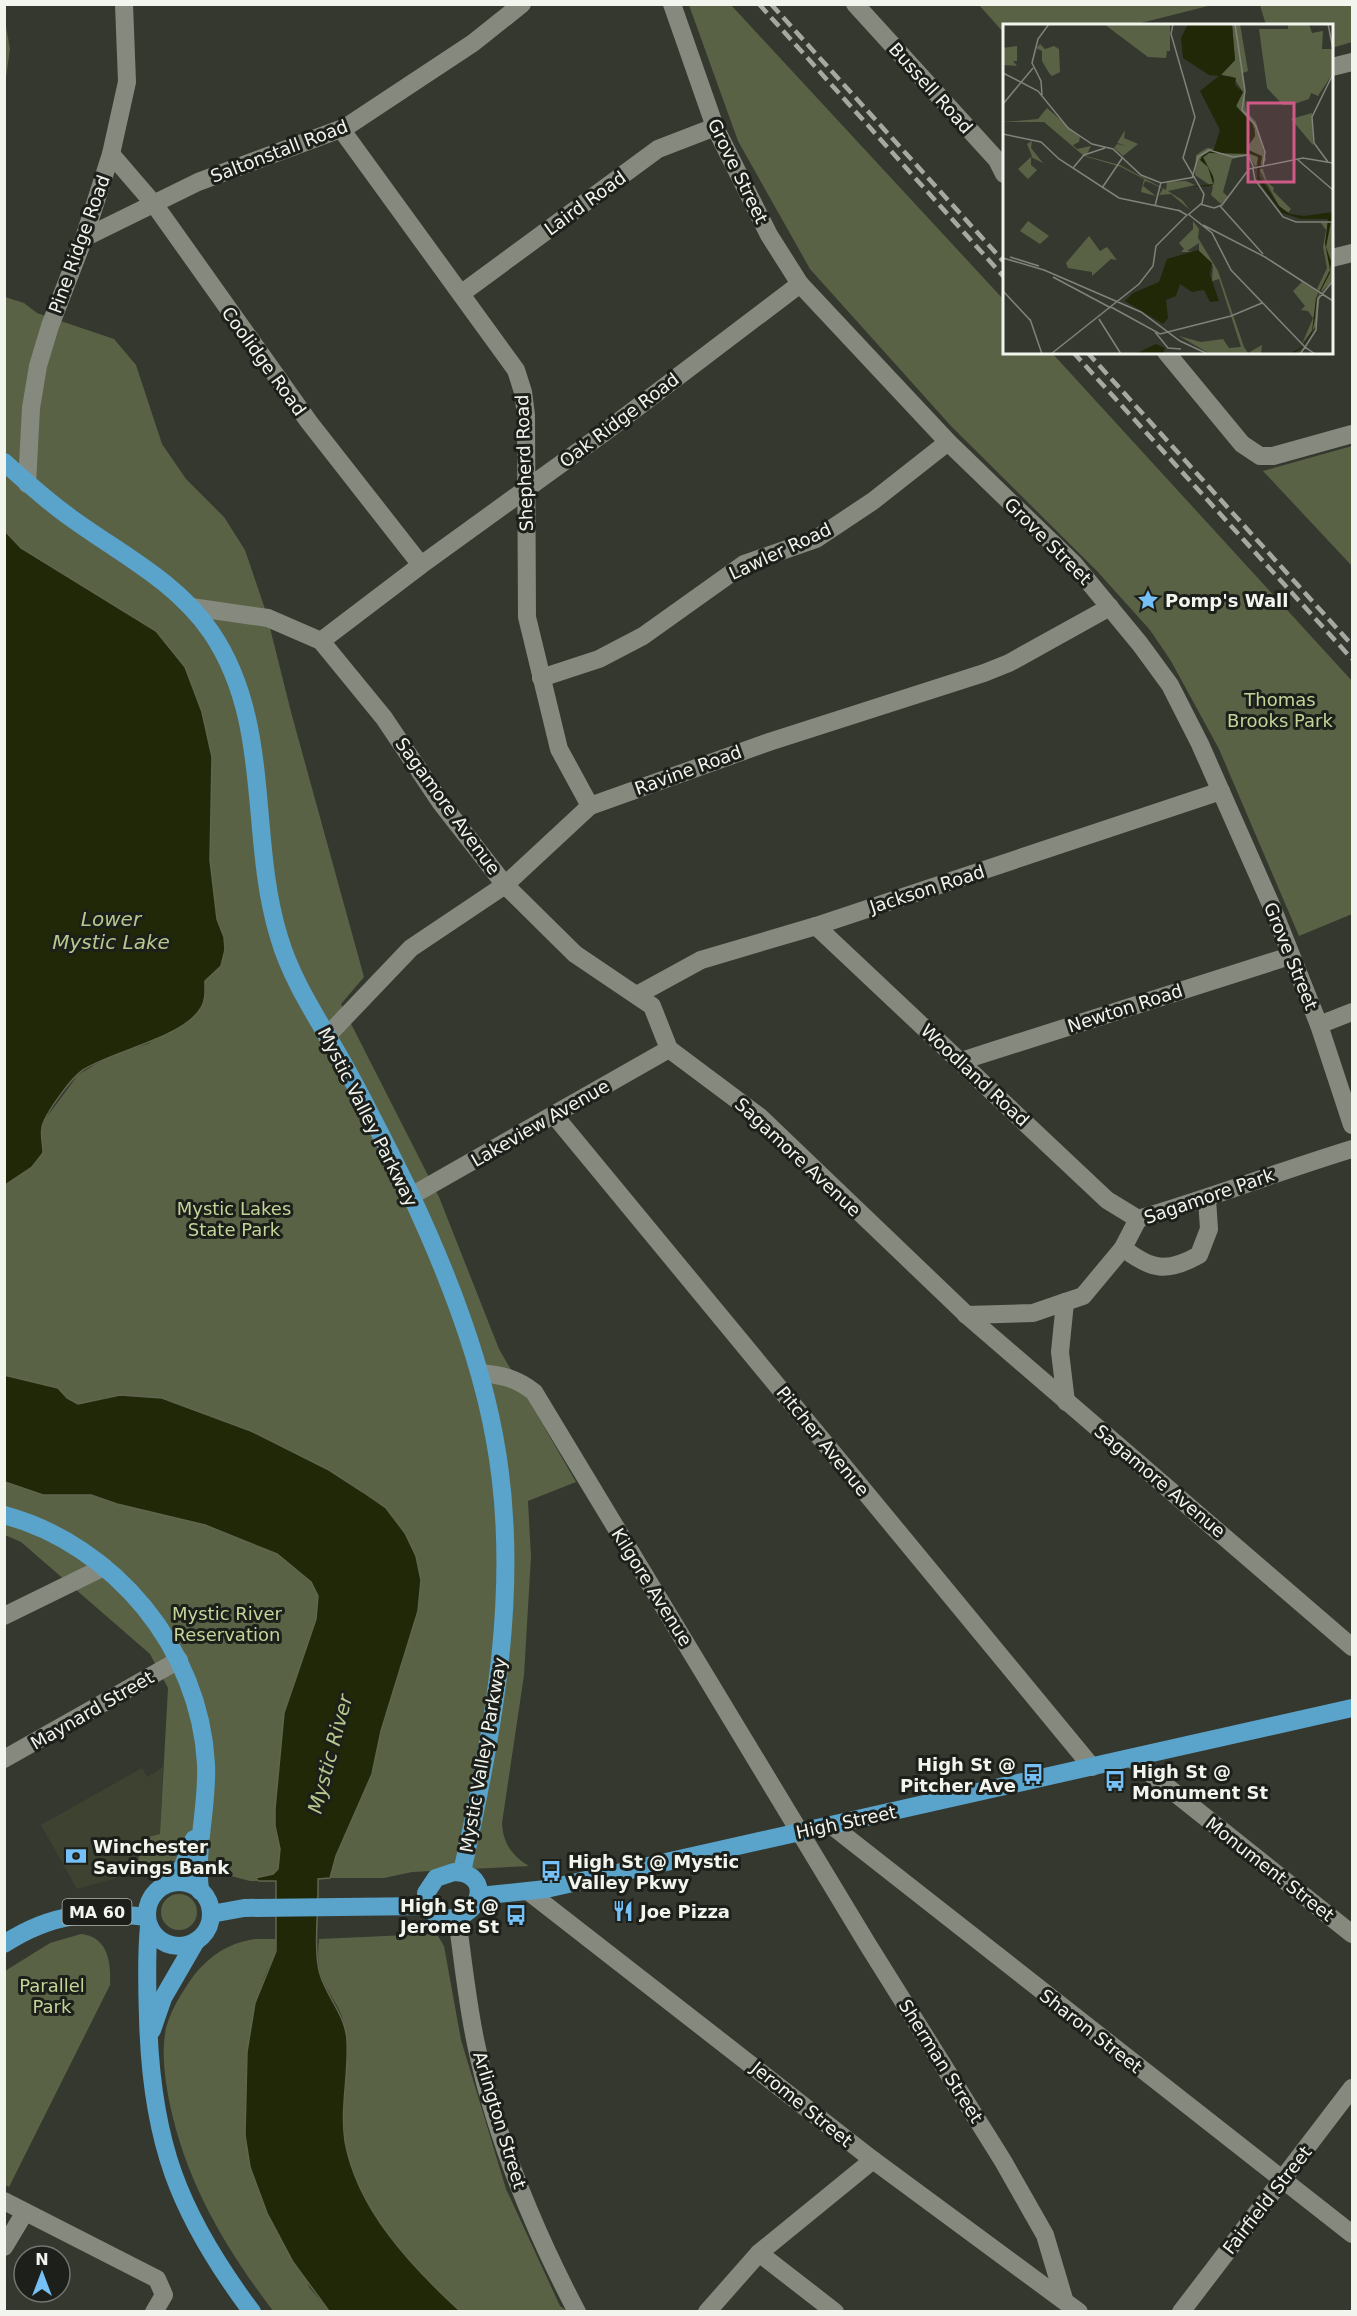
<svg xmlns="http://www.w3.org/2000/svg" width="1357" height="2316" viewBox="0 0 1357 2316" font-family="'DejaVu Sans',sans-serif">
<style>
.built{fill:#3d4231}
.green{fill:#5a6246}
.water{fill:#212808;stroke:#60654d;stroke-width:1.5}
.lines{fill:none;stroke-linecap:round;stroke-linejoin:round}
.minor{stroke:#868a7e;stroke-width:18}
.major{stroke:#5aa3cb;stroke-width:18}
.rail{stroke:#a6a9a1;stroke-width:4.5;stroke-dasharray:12 6;stroke-linecap:butt}
.labels{text-anchor:middle;dominant-baseline:central;stroke-width:6;stroke-linejoin:round;paint-order:stroke}
.shield{fill:#1d1f1a;stroke:#b2b4ae;stroke-width:1.5}
.shield-label{font-size:16px;font-weight:bold;fill:#f2f4ee}
.street-label{font-size:18px;fill:#f2f4ee;stroke:#1d1f1a}
.poi-label{font-size:18px;font-weight:bold;fill:#f2f4ee;stroke:#1d1f1a;text-anchor:start}
.park-label{font-size:18px;fill:#c4d599;stroke:#1d1f1a}
.water-label{font-size:20px;font-style:italic;fill:#b7c88d;stroke:#1d1f1a}
.inset-road{fill:none;stroke:#81837b;stroke-width:1.5}
.view{fill:#d05a87;fill-opacity:0.15;stroke:#d05a87;stroke-width:3}
.inset-edge{fill:none;stroke:#f2f4ee;stroke-width:3}
</style>
<rect width="100%" height="100%" fill="#35382e"/>
<polygon class="built" points="163,1767 159,1857 116,1878 77,1889 41,1825 142,1768 147,1777"/>
<g class="green">
<polygon points="689,5 731,5 1004,300 1004,352 1052,353 1352,681 1352,914 1299,936 1219,749 1171,661 1150,630 1097,571 951,426 810,269 738,141"/>
<polygon points="979,5 1212,5 1133,25 1004,26 1004,33"/>
<polygon points="1260,5 1352,5 1352,42 1332,48 1332,26 1266,25"/>
<polygon points="4,15 10,49 5,84 4,84"/>
<path d="M5 297 24 303 37 313 114 339 136 365 162 444 186 479 224 517 245 550 266 612 291 712 364 977 341 1004 439 1197 499 1349 576 1482 528 1501 531 1557 524 1675 502 1823C503 1843 512 1856 529 1866L412 1872 384 1878H330L336 1856 372 1774 381 1731 418 1611 386 1508 329 1470 251 1431 162 1398 106 1397 84 1405 78 1404 67 1398 57 1388 5 1375V1185L32 1167 43 1146 41 1136 43 1122 78 1075 109 1056 148 1044 184 1022 205 981 221 966 224 937 217 919 210 860 212 757 202 712 185 667 156 631 21 548 5 530Z"/>
<polygon points="1352,446 1352,566 1263,471"/>
<polygon points="4,1482 33,1492 91,1495 117,1504 206,1525 277,1554 311,1582 318,1596 316,1619 284,1713 275,1809 275,1826 280,1849 278,1869 273,1874 255,1878 259,1881 250,1881 170,1860 165,1865 148,1871 138,1866 141,1839 160,1834 168,1688 150,1654 21,1542 5,1535"/>
<circle cx="179" cy="1912" r="18"/>
<path d="M81 1934C108 1937 111 1962 110 1985L9 2187 4 2184 5 1971 50 1943Z"/>
<path d="M430 1934 438 1936 444 1946 461 2040 506 2189 560 2306 567 2311H460C412 2267 353 2207 345 2139 341 2101 350 2062 344 2024 341 2006 326 1992 321 1975 317 1963 318 1951 319 1939Z"/>
<path d="M255 1939H276C276 1963 268 1963 263 1982 252 2014 247 2049 248 2083L309 2287 329 2311H273C225 2247 187 2184 170 2105 165 2080 161 2053 166 2028 170 2013 178 1999 186 1987 202 1961 225 1943 255 1939Z"/>
</g>
<g class="water">
<path d="M4 530 21 548 156 631 185 667 202 712 212 757 210 860 217 919 224 937 225 950 221 966 205 981C205 991 206 1000 201 1008 183 1038 112 1051 83 1070 71 1078 50 1108 44 1121 39 1131 43 1142 43 1153L32 1167 5 1185Z"/>
<path d="M4 1375 58 1388 67 1398 78 1404 120 1395 162 1398 251 1431 329 1470 363 1492 386 1508 405 1533 416 1556 421 1580 418 1611 381 1731 372 1774 336 1856 330 1878 318 1879C319 1906 313 1951 320 1974 327 1998 346 2015 347 2041 349 2074 340 2108 345 2141 357 2209 411 2266 460 2311H329L293 2262 267 2213 250 2167 245 2135 247 2052 255 2003 276 1951V1881H259L255 1878 273 1874 278 1869 280 1849 275 1826V1809L284 1713 316 1619 318 1596 311 1582 277 1554 205 1525 117 1504 91 1495H43L5 1482Z"/>
</g>
<g class="lines">
<g class="minor">
<polyline points="672,4 715,127 769,235 800,284 948,442 1074,564 1140,644 1170,685 1200,744 1272,907 1319,1025 1352,1125"/>
<polyline points="855,4 997,160 1004,174"/>
<polyline points="1332,67 1352,62"/>
<polyline points="341,129 516,370 523,392 526,415 527,617 559,749 590,806"/>
<polyline points="111,154 154,204 309,422 421,565"/>
<polyline points="84,238 198,182 346,127 473,43 522,4"/>
<polyline points="1332,258 1352,253"/>
<polyline points="462,293 658,149 715,127"/>
<polyline points="1166,352 1242,444 1260,456 1273,456 1352,434"/>
<polyline points="27,484 31,408 38,366 50,326 84,238 111,154 127,82 124,4"/>
<polyline points="191,607 268,618 321,641 384,718 441,803 505,885 575,954 652,1006 669,1049 760,1117 970,1318 1352,1647"/>
<polyline points="321,641 421,565 601,435 800,284"/>
<polyline points="541,678 599,659 643,636 744,564 816,539 873,501 948,442"/>
<polyline points="816,926 1107,1200 1138,1219"/>
<polyline points="637,995 701,960 816,926 1221,791"/>
<polyline points="1319,1025 1352,1012"/>
<polyline points="327,1036 411,948 505,885 590,806 769,742 984,673 1009,663 1110,607"/>
<polyline points="961,1061 1290,956"/>
<polyline points="554,1115 1092,1767"/>
<polyline points="411,1196 669,1049"/>
<path d="M1123 1248C1151 1270 1167 1273 1199 1255L1209 1229 1207 1199"/>
<polyline points="966,1315 1033,1313 1065,1302"/>
<path d="M480 1373C502 1375 516 1378 534 1392L868 1945 1003 2161 1045 2235 1064 2299"/>
<path d="M1066 1402 1060 1352 1065 1302 1083 1296 1123 1248 1138 1219C1210 1198 1280 1171 1352 1149"/>
<polyline points="4,1616 104,1567"/>
<polyline points="1131,1758 1352,1934"/>
<polyline points="4,1759 179,1660"/>
<polyline points="831,1825 1352,2234"/>
<polyline points="529,1892 873,2160 1079,2312"/>
<path d="M457 1918C463 1960 467 2002 476 2044 495 2136 533 2228 577 2312"/>
<polyline points="4,2201 157,2279 164,2295 154,2312"/>
<polyline points="4,2247 25,2212"/>
<polyline points="759,2253 835,2312"/>
<polyline points="707,2312 759,2253 873,2160"/>
<polyline points="1181,2312 1352,2088"/>
</g>
<g class="major">
<path d="M4 462C26 482 47 501 71 518 119 553 176 581 211 632 273 723 248 836 279 937 292 982 320 1022 343 1063 366 1104 387 1147 408 1189 443 1263 479 1354 494 1435 522 1580 494 1730 462 1872"/>
<path d="M4 1515C115 1545 200 1649 206 1764 208 1807 195 1846 200 1891"/>
<path d="M454 1872C495 1873 481 1923 441 1918L428 1908 426 1893 436 1878Z"/>
<circle cx="179" cy="1914" r="32"/>
<polyline points="170,1883 183,1866 194,1839"/>
<polyline points="479,1896 546,1889 1352,1708"/>
<polyline points="211,1914 244,1908 427,1906"/>
<path d="M149 1926C146 1957 147 1987 148 2017 151 2141 178 2213 252 2312"/>
<path d="M4 1944C53 1912 91 1911 147 1917"/>
<polyline points="152,2030 163,1998 196,1941"/>
</g>
<g class="rail">
<polyline points="759,4 1004,277"/>
<polyline points="771,4 1004,262"/>
<polyline points="1073,352 1352,659"/>
<polyline points="1087,352 1352,645"/>
</g>
</g>
<defs>
<symbol id="sight-bare" viewBox="-9 -9 18 18"><path d="M0-6L1.8-2.2L6-1.7L2.9 1.2L3.7 5.4L0 3.3L-3.7 5.4L-2.9 1.2L-6-1.7L-1.8-2.2Z" fill="#75c0f6" stroke="#1d1f1a" stroke-width="2.5" paint-order="stroke"/></symbol>
<symbol id="bus-bare" viewBox="-9 -9 18 18"><path d="M-5-6H5V4H4V6H2V4H-2V6H-4V4H-5ZM-3.5-4V0h7V-4ZM-3.5 1.2v1.5H-2V1.2ZM2 1.2v1.5H3.5V1.2Z" fill="#75c0f6" stroke="#1d1f1a" stroke-width="2.5" paint-order="stroke"/></symbol>
<symbol id="bank-bare" viewBox="-9 -9 18 18"><path d="M-6-4H6V4H-6ZM0-2.3a2.3 2.3 0 1 0 0 4.6a2.3 2.3 0 1 0 0-4.6Z" fill="#75c0f6" stroke="#1d1f1a" stroke-width="2.5" paint-order="stroke"/></symbol>
<symbol id="restaurant-bare" viewBox="-9 -9 18 18"><path d="M-5-6h1v4h1v-4h1v4h1v-4h1v5L-1.5 .5V6h-2V.5L-5-1ZM5-6V6H3V1.5H1.5Q1.5-4 5-6Z" fill="#75c0f6" stroke="#1d1f1a" stroke-width="2.5" paint-order="stroke"/></symbol>
</defs>
<g fill-rule="evenodd">
<use href="#sight-bare" x="1133" y="585" width="30" height="30"/>
<use href="#bus-bare" x="1018" y="1759" width="30" height="30"/>
<use href="#bus-bare" x="1100" y="1766" width="30" height="30"/>
<use href="#bank-bare" x="61" y="1841" width="30" height="30"/>
<use href="#bus-bare" x="536" y="1856" width="30" height="30"/>
<use href="#restaurant-bare" x="608" y="1896" width="30" height="30"/>
<use href="#bus-bare" x="501" y="1900" width="30" height="30"/>
</g>
<g class="labels">
<rect class="shield" x="62.5" y="1899" width="69" height="26" rx="4.5"/>
<g class="shield-label">
<text x="97" y="1912">MA 60</text>
</g>
<g class="street-label">
<text transform="translate(931 88) rotate(48)">Bussell Road</text>
<text transform="translate(279 151) rotate(-21)">Saltonstall Road</text>
<text transform="translate(738 171) rotate(64)">Grove Street</text>
<text transform="translate(585 203) rotate(-36)">Laird Road</text>
<text transform="translate(79 244) rotate(-70)">Pine Ridge Road</text>
<text transform="translate(264 361) rotate(54)">Coolidge Road</text>
<text transform="translate(619 420) rotate(-37)">Oak Ridge Road</text>
<text transform="translate(524 463) rotate(-92)">Shepherd Road</text>
<text transform="translate(1048 541) rotate(45)">Grove Street</text>
<text transform="translate(780 551) rotate(-25)">Lawler Road</text>
<text transform="translate(688 770) rotate(-20)">Ravine Road</text>
<text transform="translate(448 806) rotate(54)">Sagamore Avenue</text>
<text transform="translate(927 889) rotate(-18)">Jackson Road</text>
<text transform="translate(1291 956) rotate(68)">Grove Street</text>
<text transform="translate(1125 1008) rotate(-18)">Newton Road</text>
<text transform="translate(975 1075) rotate(43)">Woodland Road</text>
<text transform="translate(368 1117) rotate(63)">Mystic Valley Parkway</text>
<text transform="translate(540 1123) rotate(-30)">Lakeview Avenue</text>
<text transform="translate(798 1157) rotate(43)">Sagamore Avenue</text>
<text transform="translate(1209 1196) rotate(-19)">Sagamore Park</text>
<text transform="translate(823 1441) rotate(51)">Pitcher Avenue</text>
<text transform="translate(1160 1481) rotate(40)">Sagamore Avenue</text>
<text transform="translate(652 1587) rotate(58)">Kilgore Avenue</text>
<text transform="translate(92 1710) rotate(-30)">Maynard Street</text>
<text transform="translate(483 1755) rotate(-80)">Mystic Valley Parkway</text>
<text transform="translate(846 1822) rotate(-12)">High Street</text>
<text transform="translate(1270 1869) rotate(38)">Monument Street</text>
<text transform="translate(1091 2031) rotate(38)">Sharon Street</text>
<text transform="translate(941 2061) rotate(58)">Sherman Street</text>
<text transform="translate(802 2104) rotate(39)">Jerome Street</text>
<text transform="translate(500 2120) rotate(73)">Arlington Street</text>
<text transform="translate(1267 2200) rotate(-52)">Fairfield Street</text>
</g>
<g class="poi-label">
<text x="1165" y="600">Pomp's Wall</text>
<text x="1016" y="1764" text-anchor="end">High St @<tspan x="1016" dy="21">Pitcher Ave</tspan></text>
<text x="1132" y="1771">High St @<tspan x="1132" dy="21">Monument St</tspan></text>
<text x="93" y="1846">Winchester<tspan x="93" dy="21">Savings Bank</tspan></text>
<text x="568" y="1861">High St @ Mystic<tspan x="568" dy="21">Valley Pkwy</tspan></text>
<text x="499" y="1905" text-anchor="end">High St @<tspan x="499" dy="21">Jerome St</tspan></text>
<text x="640" y="1911">Joe Pizza</text>
</g>
<g class="park-label">
<text x="1280" y="699">Thomas<tspan x="1280" dy="21">Brooks Park</tspan></text>
<text x="234" y="1208">Mystic Lakes<tspan x="234" dy="21">State Park</tspan></text>
<text x="227" y="1613">Mystic River<tspan x="227" dy="21">Reservation</tspan></text>
<text x="52" y="1985">Parallel<tspan x="52" dy="21">Park</tspan></text>
</g>
<g class="water-label">
<text x="111" y="919">Lower<tspan x="111" dy="23">Mystic Lake</tspan></text>
<text transform="translate(330 1754) rotate(-75)">Mystic River</text>
</g>
</g>
<g transform="translate(1003 24)">
<rect width="330" height="330" fill="#35382e"/>
<path d="M101 0 167 1V27H164L163 34 145 33ZM229 0H237L245 47 240 49 243 87 253 98 263 136 256 143 259 134 243 124 252 112V105L233 82 240 68 230 53 218 51 232 36ZM285 0H306L309 9 320 7 319 25H328L330 28V49L315 72 308 69 306 75 288 81H280L264 64 256 5H285ZM37 20 42 25 51 22 56 25 57 48 49 52 46 49 39 37V27L33 24ZM14 22V37H10L14 42 0 41V24ZM44 84 77 113 76 118 70 121 74 125 88 122 83 132 117 141 163 166 164 158 183 157 192 161 165 167 179 176 187 186 168 170 156 171 160 165 148 159 142 157 140 162 153 172 138 168 141 155 118 143 81 132 41 98H0L35 95ZM309 89 310 121 288 95ZM122 106 121 114 135 120 120 132 111 124 114 120 124 122 114 119ZM29 117 28 124 40 139 28 133V141L34 146 25 155 15 145 29 132 24 120ZM204 124 244 129 255 133 253 143 245 131 229 135 220 168 225 173 218 180 208 171 210 163 192 151 193 131ZM256 145H260L264 158 271 164 270 167 288 185 285 189 276 182ZM25 197 46 212 37 220 17 207ZM190 197 196 205 195 214 215 247 241 323 245 329 259 321 258 330H207L176 312 198 318 220 315 226 324 238 323 216 255 209 257 210 242 196 227V219L184 227 190 228H178L181 225 176 219 190 205ZM318 199H325L323 223 326 199H330V257L318 268 314 265 324 244 320 223 323 206ZM86 212 97 227 104 223 114 236 108 235 89 252V248L65 244 63 239ZM299 258 317 270 313 302 299 320 310 294 305 287 298 286 302 282 290 267Z" fill="#5a6246"/>
<path d="M185 0H229L232 36 218 51 233 54 232 61 240 68 233 82 250 100 252 112 243 125 259 132 256 152 276 182 287 190 301 192 330 188 323 223 328 237 327 249 314 274 312 294 309 309 299 324 291 329 286 330 299 323 309 307 313 274 327 246 322 219 325 195H298L279 189 254 155 255 133 248 130 206 129 202 132 200 133 210 152 211 157 210 161 208 162 188 163 210 160 205 143 197 136 199 132 211 125 217 106 197 67 216 52 206 51 180 34 178 14ZM195 226 209 239 207 251 216 277 207 278 201 266 189 268 177 260 173 272 163 276 165 294 160 300 122 277 130 269 156 258 164 235ZM153 320 162 324 160 330H132Z" fill="#212808"/>
<path class="inset-road" d="M170 0 168 10 192 93 180 134 201 170 199 179 185 191M232 0 242 67 239 86 253 102 262 128 260 143M325 0 330 25M0 49 35 67 65 104 89 120 110 125 138 151 158 159 192 153M39 71 38 57 29 39 35 15 46 0M0 80 30 44M0 110 38 118 56 135 116 174 178 187M295 136 330 166M325 138 311 119 309 93 330 50M70 144 81 131 102 124M250 145 252 156 280 193 293 198H330M189 154 195 133 206 126 230 133 245 131 251 144M99 164 120 133M197 180 211 184 219 181 246 145 300 134 330 139M152 182 158 158M217 182 260 230M185 190 209 209 228 246 302 323 297 330M200 201 262 233 330 277M7 233 36 242M0 234 41 246 138 288 177 317 205 330M50 253 108 284M0 267 27 296M108 283 157 310 228 292 259 279M27 295 39 330M96 295 118 330M152 308 165 324 178 325M48 330 136 260 150 242 153 222 184 191 175 186M312 330 302 323 313 306 315 275 330 257"/>
<path class="view" d="M245 79H291V158H245Z"/>
<rect width="330" height="330" class="inset-edge"/>
</g>
<rect width="1357" height="2316" fill="none" stroke="#f2f4ee" stroke-width="12"/>
<g transform="translate(42 2274)"><circle r="28" fill="#1d1f1a" stroke="#72746f" stroke-width="1.5"/>
<path d="M0-4.5L10 22L0 15L-10 22Z" fill="#75c0f6"/>
<text y="-9" font-size="16" font-weight="bold" text-anchor="middle" fill="#f2f4ee">N</text>
</g>
</svg>
